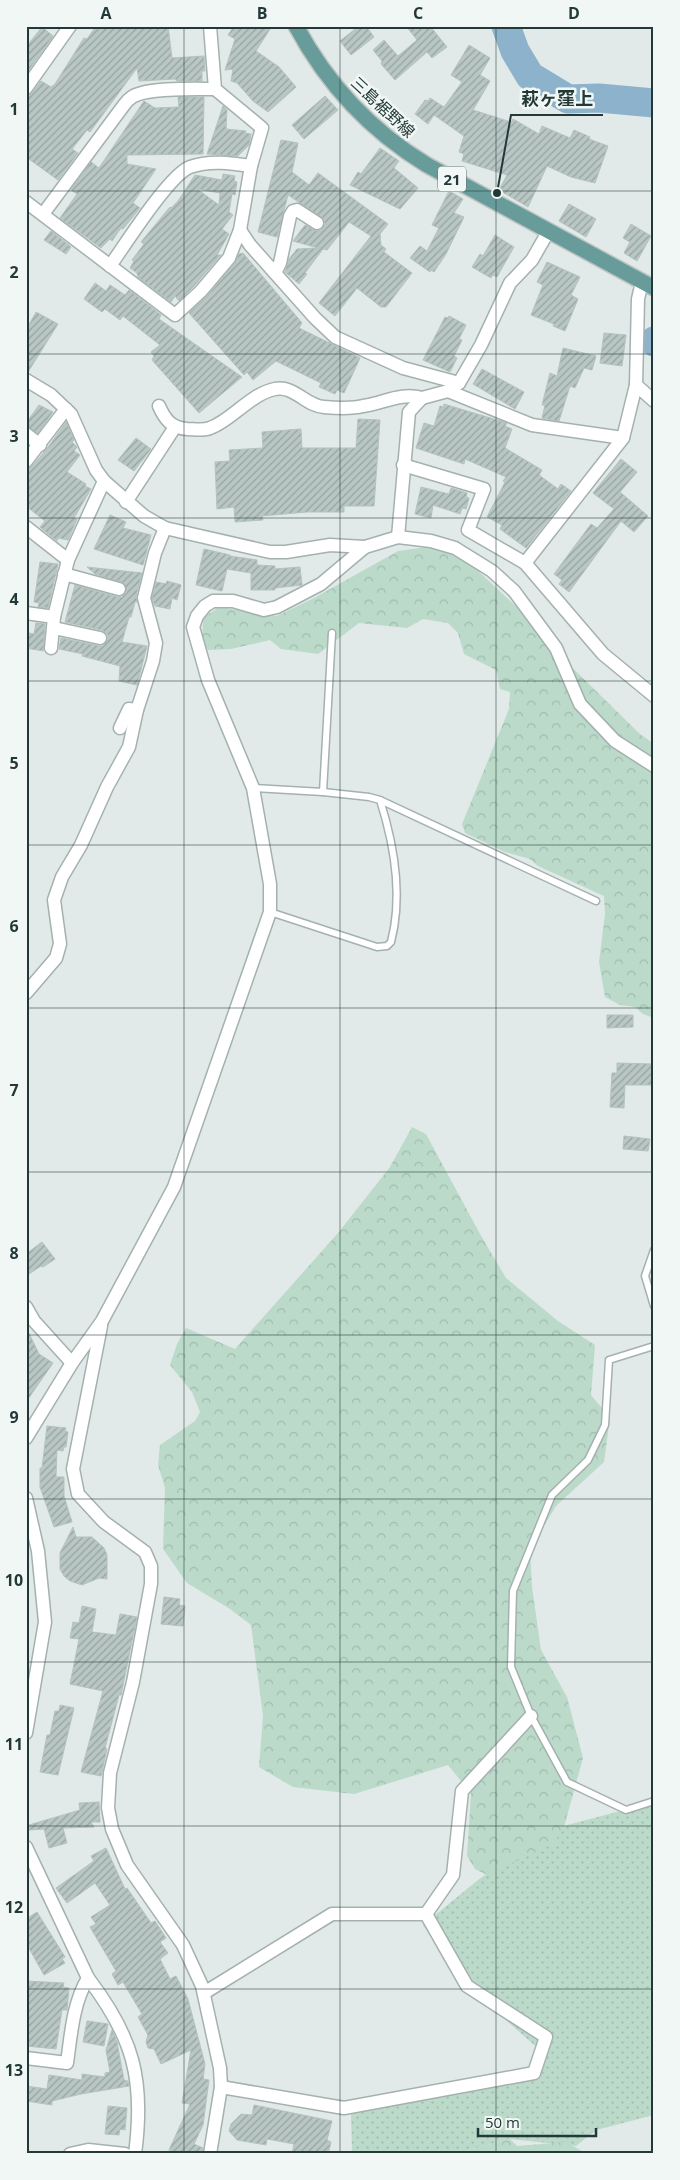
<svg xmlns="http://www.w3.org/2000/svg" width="680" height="2180" viewBox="0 0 680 2180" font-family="'Open Sans','Noto Sans JP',sans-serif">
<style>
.grass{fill:url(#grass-dots)}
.forest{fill:url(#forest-crowns)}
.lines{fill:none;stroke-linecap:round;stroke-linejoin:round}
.river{stroke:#8cb3cb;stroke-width:29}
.building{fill:url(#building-hatch);stroke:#b4c3c0;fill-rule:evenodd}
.service-casing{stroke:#a4b1b0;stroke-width:9}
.minor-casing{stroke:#a4b1b0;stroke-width:15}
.primary-casing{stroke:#bdc4c3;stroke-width:18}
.service{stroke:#fff;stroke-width:6}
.minor{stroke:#fff;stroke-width:12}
.primary{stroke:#689c9a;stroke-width:15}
.grid{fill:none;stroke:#223938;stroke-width:1;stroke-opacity:0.55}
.labels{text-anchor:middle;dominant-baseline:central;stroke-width:5;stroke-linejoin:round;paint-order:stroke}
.shield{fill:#f1f7f5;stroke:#607271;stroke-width:1}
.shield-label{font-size:15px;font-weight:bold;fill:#223938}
.street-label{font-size:16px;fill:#223938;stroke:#f1f7f5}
.leader{fill:none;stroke:#223938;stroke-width:2}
.callout-dot{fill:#223938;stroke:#f1f7f5;stroke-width:2}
.callout-label{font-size:18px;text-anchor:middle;font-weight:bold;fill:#223938;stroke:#f1f7f5;stroke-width:5;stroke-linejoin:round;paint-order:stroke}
.neatline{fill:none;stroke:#223938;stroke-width:2}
.grid-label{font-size:16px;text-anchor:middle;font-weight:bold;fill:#223938}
</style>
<defs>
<pattern id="grass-dots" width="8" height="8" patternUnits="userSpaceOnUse" patternTransform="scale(1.25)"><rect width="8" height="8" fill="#bbdaca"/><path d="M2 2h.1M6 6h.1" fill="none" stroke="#a0bcae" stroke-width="1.8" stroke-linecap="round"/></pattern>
<pattern id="forest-crowns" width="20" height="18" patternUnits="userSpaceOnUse" patternTransform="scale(1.25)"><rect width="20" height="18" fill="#bbdaca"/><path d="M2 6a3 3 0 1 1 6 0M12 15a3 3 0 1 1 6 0" fill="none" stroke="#a0bcae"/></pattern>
<pattern id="building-hatch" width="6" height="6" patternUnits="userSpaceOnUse" patternTransform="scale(1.25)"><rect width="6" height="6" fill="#b9c7c4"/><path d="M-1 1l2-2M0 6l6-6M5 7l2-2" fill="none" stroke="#96a3a0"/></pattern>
</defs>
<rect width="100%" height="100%" fill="#e1eae8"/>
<polygon class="grass" points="654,1802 654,2115 596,2130 576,2146 510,2139 454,2154 352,2154 351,2113 542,2071 541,2051 467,1986 423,1925 478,1880 549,1830"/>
<g class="forest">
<polygon points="427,547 459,555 475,568 523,613 542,638 640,734 654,744 654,1018 643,1014 635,1007 620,1005 605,997 599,962 605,914 604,896 538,866 530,859 505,852 465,833 462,824 509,709 510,692 500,689 496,670 464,654 458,633 448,623 423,619 407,628 359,623 318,654 281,649 270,640 231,649 208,650 202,644 203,618 219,607 277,616 314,598 398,551"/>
<polygon points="412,1127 426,1134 480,1234 506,1278 558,1321 595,1345 591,1395 610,1418 604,1462 556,1506 530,1549 532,1587 541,1650 567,1697 583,1758 564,1827 553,1844 512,1863 489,1876 475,1869 467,1856 471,1793 448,1765 354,1794 293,1787 259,1767 263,1716 251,1625 230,1609 187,1583 163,1549 165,1488 158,1465 160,1445 195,1421 200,1412 192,1392 170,1365 177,1344 186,1328 235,1349 338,1233 390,1167"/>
<polygon points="510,2139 517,2146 566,2142 587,2154 454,2154"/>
</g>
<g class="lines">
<g class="river">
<polyline points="506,26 515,51 530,76 568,99 599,98 654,103"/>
<polyline points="654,341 654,342"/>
</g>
</g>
<g class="building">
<polygon points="168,26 172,58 204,56 205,71 202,71 202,81 177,81 175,79 139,81 137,68 90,132 87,130 72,149 78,153 58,180 26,157 26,96 32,93 41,81 51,87 55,84 84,38 87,39 94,29"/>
<polygon points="234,26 272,26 256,51 279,67 296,87 268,112 253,101 237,83 231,81 233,69 225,70 235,39 228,35"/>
<polygon points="359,26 366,26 374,37 351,55 340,41"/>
<polygon points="406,26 430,26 447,47 432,58 427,52 395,80 381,64 382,61 373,50 384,40 398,56 417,40"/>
<polygon points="42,27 53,36 26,74 26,47"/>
<polygon points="469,45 490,58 480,75 490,81 473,110 511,122 513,119 539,134 542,126 570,138 574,130 590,137 589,139 608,146 595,183 571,177 547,166 528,207 499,190 507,175 462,161 464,154 459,152 464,136 434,115 428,124 415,114 425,100 428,101 430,98 444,107 462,82 451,75"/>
<polygon points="325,96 338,110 304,139 292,125"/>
<polygon points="178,97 204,97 203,154 127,155 127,164 156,169 133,203 140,208 123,229 121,228 112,241 110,239 101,248 60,218 77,194 71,190 91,162 99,168 144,101 155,108 179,107"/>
<polygon points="223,106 227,110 226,129 246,131 245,133 251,134 249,145 238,156 207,154"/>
<polygon points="281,140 298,143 292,172 309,185 318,173 388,224 380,234 381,245 386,249 384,252 412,273 386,307 381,307 357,288 335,316 319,303 371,236 349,222 327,250 323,249 305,273 307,274 299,284 285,272 289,259 297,249 318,248 293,241 305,225 316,231 321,230 325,224 324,219 288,195 277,237 258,232"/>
<polygon points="380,148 399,161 394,168 418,188 400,209 350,185 358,172 361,174"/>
<path d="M223 174 235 176 234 181 237 182 235 195 232 194 229 212 233 215 222 229 229 234 217 255H221L195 285 179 301 175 296 171 302 138 277 137 273 130 268 134 261 132 260 144 244 141 242 170 207 171 208 178 201 195 175 222 180ZM197 189 220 193 219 205Z"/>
<polygon points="449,191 463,199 454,213 464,217 446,254 434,272 431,270 430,272 410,258 420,246 427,251 439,228 432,225"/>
<polygon points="569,204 596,219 586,237 559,221"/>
<polygon points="631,224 651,236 637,261 624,253 630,242 623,238"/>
<polygon points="51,231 71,247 66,254 44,240"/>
<polygon points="495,235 514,247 497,277 493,275 491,278 472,267 480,254 483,256"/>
<polygon points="243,253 302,323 299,328 360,358 344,393 337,390 335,394 319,387 321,383 276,361 253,380 247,372 244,375 189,313 207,296 235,263 239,254"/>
<polygon points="547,262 580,277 571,295 578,299 565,331 553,326 554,324 531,315 543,285 537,282"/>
<polygon points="95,283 106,291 110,285 125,295 129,290 161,315 159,319 242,377 199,413 152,360 154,356 151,352 160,345 123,316 120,320 105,309 102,312 84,299"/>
<polygon points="36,312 58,324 28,372 26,372 26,330"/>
<polygon points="449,316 466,325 459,339 462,340 454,356 457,358 450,372 423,360 445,317 448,318"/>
<polygon points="604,333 626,335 622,366 600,363"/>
<polygon points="563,348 596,356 592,370 584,368 575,388 570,386 559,421 542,418 545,405 542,405 550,373 557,376"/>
<polygon points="482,369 524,392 515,409 473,384"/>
<polygon points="444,404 507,423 505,426 512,429 505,448 542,470 539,475 558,489 561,484 571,491 526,548 500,529 502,525 487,517 505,482 503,481 506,477 465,459 464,464 416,448 424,423 434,426 440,406 443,407"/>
<polygon points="39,405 53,412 38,433 26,426 26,423"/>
<polygon points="358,419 380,420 374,506 344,506 344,512 307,512 262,516 263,520 235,522 234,507 217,509 215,462 230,461 229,450 263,448 262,432 301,429 302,448 356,448"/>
<polygon points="66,422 74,440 72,442 77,447 74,451 80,455 67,472 86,484 85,486 91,489 74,518 77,519 68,540 58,538 57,541 40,527 45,521 26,506 26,469 32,466 46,450"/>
<polygon points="136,438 151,449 134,471 118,460"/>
<polygon points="621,459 637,472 620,492 648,516 634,532 621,521 569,592 559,584 562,580 554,574 591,524 597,528 614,509 593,493"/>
<polygon points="421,487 449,494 451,488 467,493 466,497 469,498 466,509 462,508 460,514 433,505 431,518 415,514"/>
<polygon points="110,515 126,522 123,528 151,535 143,565 94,549"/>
<polygon points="204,549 230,555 230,556 257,560 257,565 275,566 275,569 300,567 302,585 275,588 275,590 251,590 251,573 227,569 222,591 196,585"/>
<polygon points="40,562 58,564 48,608 38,607 39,603 34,602"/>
<polygon points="87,567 142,573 136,596 137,602 135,602 131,617 129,617 122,642 147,646 137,685 119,681 120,666 82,656 83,654 59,649 61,638 99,646 103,646 108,640 108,635 102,630 65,622 75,585 117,597 122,597 127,592 124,583 95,574"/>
<polygon points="167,581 181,585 177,600 172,598 170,609 155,606 152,598 156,582 166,584"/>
<polygon points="36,623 45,624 43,651 26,648 29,633 34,634"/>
<polygon points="607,1015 633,1015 633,1027 607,1028"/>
<polygon points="617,1063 653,1064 652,1085 625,1085 624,1108 610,1107 612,1073 617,1073"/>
<polygon points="624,1136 650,1139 648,1151 623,1149"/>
<polygon points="42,1242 55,1259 43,1267 41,1266 26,1276 26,1254"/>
<polygon points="26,1327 39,1354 53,1363 26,1402"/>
<polygon points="47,1426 66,1428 65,1431 68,1432 66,1447 64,1447 63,1451 57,1450 56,1477 64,1477 64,1496 72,1522 54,1527 40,1487 40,1468 42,1468"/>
<polygon points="73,1527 76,1537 92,1537 104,1548 107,1555 107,1579 99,1578 82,1585 70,1581 64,1576 60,1569 60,1553"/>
<polygon points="164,1597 180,1599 179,1605 185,1606 183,1626 161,1624"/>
<polygon points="82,1606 96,1609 92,1632 116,1635 120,1614 137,1617 121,1695 119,1695 105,1748 107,1749 101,1776 81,1772 103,1691 70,1684 79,1639 70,1638 73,1622 79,1623"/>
<polygon points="60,1705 74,1708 58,1775 40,1772 47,1735 50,1735 55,1711 59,1711"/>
<polygon points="99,1802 100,1822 91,1822 94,1827 63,1828 67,1843 49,1848 44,1829 29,1830 29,1825 80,1810 79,1803"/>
<polygon points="106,1848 125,1889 127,1888 151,1923 155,1921 166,1938 160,1942 168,1953 160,1959 170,1979 176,1976 188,1999 205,2064 203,2079 209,2080 203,2125 194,2144 203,2148 202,2154 179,2154 169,2150 190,2104 182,2103 191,2050 161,2064 154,2049 148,2048 146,2042 148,2035 138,2017 142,2014 123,1982 118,1985 112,1974 116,1971 90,1927 96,1924 91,1917 110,1905 95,1883 67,1903 56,1888 94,1861 91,1856"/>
<polygon points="37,1912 65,1957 62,1959 65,1963 44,1975 26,1943 26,1919"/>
<polygon points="26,1981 64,1983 63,1987 69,1988 67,2010 62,2010 56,2049 26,2046"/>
<polygon points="87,2021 108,2024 104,2046 83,2042"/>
<polygon points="112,2030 117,2042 124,2080 128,2081 129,2086 81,2094 52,2101 52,2105 26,2101 26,2086 47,2089 49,2075 82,2080 82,2074 105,2077 105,2073 110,2072 106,2050"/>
<polygon points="254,2105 332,2121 327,2140 331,2142 328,2154 292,2154 294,2144 267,2139 266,2145 237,2140 229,2131 231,2124 241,2114 252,2115"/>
<polygon points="108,2106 127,2108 125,2130 120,2129 119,2135 105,2134"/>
</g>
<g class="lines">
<defs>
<g id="service">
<polyline points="253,788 323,792 332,633"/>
<polyline points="380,800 596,901"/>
<path d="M270 912 377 947 387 946 391 942C403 896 394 844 380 800L369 797 323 792"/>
<polyline points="654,1250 645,1276 654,1306"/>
<polyline points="654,1346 609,1360 605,1425 588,1460 552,1495 513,1591 511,1667 531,1716 567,1782 626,1810 654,1801"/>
</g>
<g id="minor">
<polyline points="26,88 70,26"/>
<polyline points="26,202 175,315 201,291 229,258 240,230 251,166 262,128 215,89 210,26"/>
<path d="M43 214 124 105C126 102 129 99 132 97 147 87 197 89 215 89"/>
<polyline points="240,230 250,245 315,318 335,337 403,368 459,383"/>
<path d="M110 266C125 245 169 175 190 167 209 160 231 163 251 166"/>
<polyline points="275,273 280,263 290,216 293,211 297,210 317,223"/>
<polyline points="26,380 51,395 71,414 96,470 104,481 144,516 165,528 270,552 286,552 330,545 365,547"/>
<polyline points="636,385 654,401"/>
<polyline points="448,391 532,425 623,438"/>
<path d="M159 406C165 420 172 428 187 429 194 429 203 431 210 428 231 421 250 394 275 389 294 385 306 406 324 407 336 408 351 409 363 406 384 403 401 392 422 398"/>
<polyline points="26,434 40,445"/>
<polyline points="26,461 66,409"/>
<polyline points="403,465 484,489 468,530 525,563 623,438 636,385 638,299 642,282"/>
<polyline points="126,502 175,427"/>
<polyline points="26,527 68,560"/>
<polyline points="398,537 409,412 422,398 448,391 459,383 481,345 510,283 532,260 548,232"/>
<polyline points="525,563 603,654 654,696"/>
<polyline points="64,574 119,589"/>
<polyline points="26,613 54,617"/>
<polyline points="54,628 100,638"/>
<polyline points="51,648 54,617 68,560 104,481"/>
<polyline points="120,728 129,709 137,710"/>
<polyline points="26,993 56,958 60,944 54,900 62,877 81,845 107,787 129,747 137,710 153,661 156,643 144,598 155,553 165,528"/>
<polyline points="26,1307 34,1321 72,1363"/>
<polyline points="101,1326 73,1469 78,1494 104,1522 145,1552 151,1566 151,1584 133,1682 110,1773 108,1808 112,1829 127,1865 183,1945 202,1986 220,2068 221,2087 210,2154"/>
<polyline points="26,1438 72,1363 102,1321 174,1187 270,912 270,884 253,788 208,680 193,627 197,616 205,606 213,601 233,601 264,610 277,607 321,584 365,547 398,537 431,541 455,548 492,571 514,591 556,648 580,704 615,741 654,766"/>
<polyline points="26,1498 38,1551 45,1622 26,1733"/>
<path d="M26 1847 88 1978C133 2037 145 2079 135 2154"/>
<polyline points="426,1914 453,1875 462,1791 531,1716"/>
<polyline points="204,1993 332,1914 426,1914 467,1986 546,2037 534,2073 344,2108 221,2087"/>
<path d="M26 2058 67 2063C71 2034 73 2003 88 1978"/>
<polyline points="70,2154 88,2150 125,2154"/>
</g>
<path id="primary" d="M296 26C327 84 371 131 427 165L654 288"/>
</defs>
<use href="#service" class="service-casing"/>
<use href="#minor" class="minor-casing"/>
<use href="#primary" class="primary-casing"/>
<use href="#service" class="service"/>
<use href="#minor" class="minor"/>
<use href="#primary" class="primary"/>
</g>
<path class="grid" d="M184 26V2154M340 26V2154M496 26V2154M26 191H654M26 354H654M26 518H654M26 681H654M26 845H654M26 1008H654M26 1172H654M26 1335H654M26 1499H654M26 1662H654M26 1826H654M26 1989H654"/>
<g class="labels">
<rect class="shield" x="438" y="166.5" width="28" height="25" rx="4"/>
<g class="shield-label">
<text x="452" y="179">21</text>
</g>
<g class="street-label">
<text transform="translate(383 107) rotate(43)">三島裾野線</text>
</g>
</g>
<path class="leader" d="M497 193L511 115H603"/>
<circle class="callout-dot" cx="497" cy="193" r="5"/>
<g class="callout-label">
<text x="557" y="105">萩ヶ窪上</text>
</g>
<rect width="680" height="2180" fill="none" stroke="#f1f7f5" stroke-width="55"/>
<path d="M478 2128v8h118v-8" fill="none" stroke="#223938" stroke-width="2.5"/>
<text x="485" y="2128" font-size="15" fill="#223938" stroke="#f1f7f5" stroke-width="4" paint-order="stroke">50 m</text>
<rect x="28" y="28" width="624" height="2124" class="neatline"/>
<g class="grid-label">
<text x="106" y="19">A</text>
<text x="262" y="19">B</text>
<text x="418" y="19">C</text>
<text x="574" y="19">D</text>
<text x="14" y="115">1</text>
<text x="14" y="278">2</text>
<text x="14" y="442">3</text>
<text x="14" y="605">4</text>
<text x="14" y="769">5</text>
<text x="14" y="932">6</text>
<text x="14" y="1096">7</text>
<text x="14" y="1259">8</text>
<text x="14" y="1423">9</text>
<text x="14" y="1586">10</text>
<text x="14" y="1750">11</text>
<text x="14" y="1913">12</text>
<text x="14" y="2076">13</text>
</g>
</svg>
